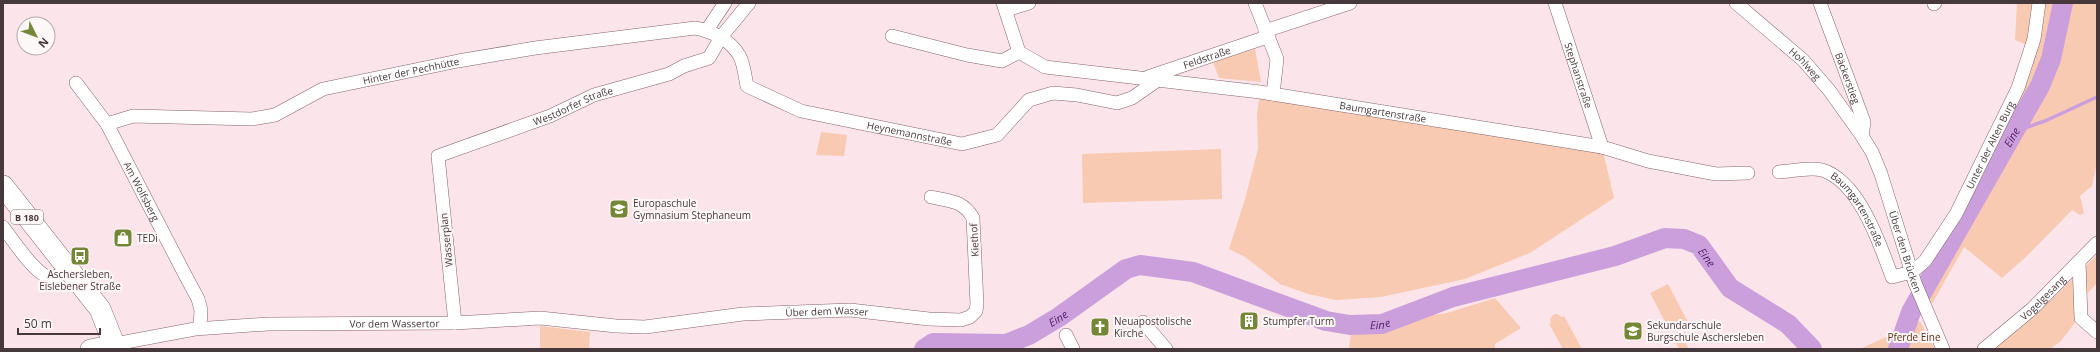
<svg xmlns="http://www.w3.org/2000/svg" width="2100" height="352" viewBox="0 0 2100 352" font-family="'Open Sans',sans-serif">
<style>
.green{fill:#f8cab1}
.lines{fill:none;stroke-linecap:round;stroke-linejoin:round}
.stream{stroke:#cb9fdc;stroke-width:3.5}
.river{stroke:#cb9fdc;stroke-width:20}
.minor-casing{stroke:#84646b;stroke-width:14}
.secondary-casing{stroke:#84646b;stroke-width:20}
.primary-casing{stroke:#84646b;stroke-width:22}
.minor{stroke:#fff;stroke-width:13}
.secondary{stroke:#fff;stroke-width:19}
.primary{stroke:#fff;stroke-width:21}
.labels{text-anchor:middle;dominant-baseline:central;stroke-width:4;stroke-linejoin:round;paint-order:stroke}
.shield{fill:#fef7f8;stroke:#7e7174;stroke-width:1}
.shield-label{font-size:9px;font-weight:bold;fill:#47383b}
.street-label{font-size:10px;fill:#47383b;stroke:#fef7f8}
.poi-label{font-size:10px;fill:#47383b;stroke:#fef7f8;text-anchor:start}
.park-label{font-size:10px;fill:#5e3114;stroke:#fef7f8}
.water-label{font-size:11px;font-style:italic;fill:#541e66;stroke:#fef7f8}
</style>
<rect width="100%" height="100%" fill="#fce5ea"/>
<g class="green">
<polygon points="2017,3 2097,3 2097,163 2092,186 2080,196 2084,213 2080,215 2072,210 2027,256 2002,278 1964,247 1932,304 1921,280 1962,214 2011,118 2037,49 2015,40"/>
<polygon points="1255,49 1261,82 1219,78 1213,62"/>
<polygon points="1260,92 1602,147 1614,198 1530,253 1465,279 1381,297 1336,300 1308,294 1280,284 1245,257 1229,249 1245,199 1258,149 1257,114"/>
<polygon points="821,132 847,135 844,156 816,155"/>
<polygon points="1221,149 1222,199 1083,203 1082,154"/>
<polygon points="2097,255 2097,283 2078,304 2078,319 2060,342 2050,349 1994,349 2037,314"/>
<polygon points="1668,284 1688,322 1670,331 1650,293"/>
<polygon points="1495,298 1521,328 1495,344 1495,349 1349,348 1352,326 1447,313"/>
<polygon points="1554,314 1557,314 1562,317 1564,316 1582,349 1563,349 1549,324 1551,323 1550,319"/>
<polygon points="1920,321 1935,349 1860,349"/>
<polygon points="540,326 590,332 589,349 540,349"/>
<polygon points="1685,332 1690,341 1686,343 1689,349 1679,349 1674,339"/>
</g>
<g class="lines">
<polyline class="stream" points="2013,132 2045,121 2097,97"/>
<g class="river">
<path id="s1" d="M924 349 933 343 1006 344 1029 335 1059 317 1126 269 1140 265 1193 272 1326 321 1350 325 1382 324 1453 297 1615 256 1665 238 1684 239 1699 245 1730 288 1788 324 1812 349"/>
<path id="s2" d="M1898 349 1911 312 2040 86 2051 59 2063 3"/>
</g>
<defs>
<g id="minor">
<polyline points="1003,3 1019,52"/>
<polyline points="1255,3 1277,59 1273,94"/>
<path id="s3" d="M1555 3 1602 147"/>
<path id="s4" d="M1736 3 1803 60 1829 90 1862 136"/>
<path id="s5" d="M1820 3 1864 122 1862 136 1872 152 1881 174 1915 283 1943 349"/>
<polyline points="1934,4 1935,3"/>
<polyline points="1006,10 1029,3"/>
<polyline points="707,30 725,3"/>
<polyline points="1265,31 1350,3"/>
<polyline points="892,36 967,55 1002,61 1019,52"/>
<path id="s6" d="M1019 52 1045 67 1260 92 1602 147 1648 161 1716 174 1748 173"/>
<path id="s7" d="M1148 77 1267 37"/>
<path id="s8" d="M76 83 107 124 182 269 198 299 201 310 200 328"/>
<path id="s9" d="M107 124 133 116 252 119 275 115 323 89 458 61 535 48 695 28C712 31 730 40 739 55 744 63 745 77 747 86L801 111 962 144 997 135 1029 100 1053 93 1077 95 1117 103 1132 98 1158 80"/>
<path id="s10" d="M1779 172C1792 171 1810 167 1822 170 1859 181 1880 244 1892 277L1912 272 1925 261 1956 214 2018 88 2034 39 2039 3"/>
<path d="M3 227C12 239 35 274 49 277 57 278 63 274 69 269"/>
<polyline points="2079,262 2081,318 2097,332"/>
<polyline points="1143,322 1166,349"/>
<path id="s11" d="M455 323 438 156 550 116 594 95 669 74 684 66 709 58 721 37 749 3"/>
<polyline points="1066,335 1073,349"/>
<path id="s12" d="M115 344 195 329 268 324 455 323 540 318 616 326 645 327 743 314 850 310 929 319 961 320 970 317 976 311 977 304 973 218C963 200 949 201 931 197"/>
<path id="s13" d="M1984 349 2032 309 2097 243"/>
</g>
<polyline id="secondary" points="90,349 115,344"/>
<polyline id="primary" points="3,186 100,309 116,349"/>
</defs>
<use href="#minor" class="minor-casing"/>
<use href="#secondary" class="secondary-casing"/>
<use href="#primary" class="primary-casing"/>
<use href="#minor" class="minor"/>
<use href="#secondary" class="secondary"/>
<use href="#primary" class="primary"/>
</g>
<defs>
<symbol id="school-square" viewBox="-11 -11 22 22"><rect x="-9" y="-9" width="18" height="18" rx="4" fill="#738737" stroke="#fef7f8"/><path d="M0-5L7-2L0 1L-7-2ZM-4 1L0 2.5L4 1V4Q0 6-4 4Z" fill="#fff"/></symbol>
<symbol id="shop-square" viewBox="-11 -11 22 22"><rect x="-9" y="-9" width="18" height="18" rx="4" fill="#738737" stroke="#fef7f8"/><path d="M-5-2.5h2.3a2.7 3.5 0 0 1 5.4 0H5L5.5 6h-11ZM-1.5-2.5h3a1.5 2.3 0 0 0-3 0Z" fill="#fff"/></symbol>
<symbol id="bus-square" viewBox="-11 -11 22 22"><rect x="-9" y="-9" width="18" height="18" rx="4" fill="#738737" stroke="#fef7f8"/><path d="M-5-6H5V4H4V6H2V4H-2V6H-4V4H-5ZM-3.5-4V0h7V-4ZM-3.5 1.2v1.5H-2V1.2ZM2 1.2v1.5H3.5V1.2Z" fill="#fff"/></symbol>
<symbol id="building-square" viewBox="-11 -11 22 22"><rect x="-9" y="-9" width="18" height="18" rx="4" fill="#738737" stroke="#fef7f8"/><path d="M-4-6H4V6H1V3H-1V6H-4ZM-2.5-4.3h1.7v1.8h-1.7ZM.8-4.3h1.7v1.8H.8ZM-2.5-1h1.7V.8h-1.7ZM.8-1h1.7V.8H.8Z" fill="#fff"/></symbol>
<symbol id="church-square" viewBox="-11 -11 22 22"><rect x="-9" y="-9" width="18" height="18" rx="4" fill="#738737" stroke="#fef7f8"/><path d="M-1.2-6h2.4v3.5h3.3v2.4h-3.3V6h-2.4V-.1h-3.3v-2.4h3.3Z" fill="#fff"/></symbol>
</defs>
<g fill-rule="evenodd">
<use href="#school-square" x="608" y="198" width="22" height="22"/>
<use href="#shop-square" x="112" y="227" width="22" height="22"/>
<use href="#bus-square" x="69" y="245" width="22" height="22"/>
<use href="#building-square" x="1238" y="310" width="22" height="22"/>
<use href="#church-square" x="1089" y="316" width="22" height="22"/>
<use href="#school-square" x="1622" y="320" width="22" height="22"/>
</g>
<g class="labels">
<rect class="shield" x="11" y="210" width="32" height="14" rx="3"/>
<g class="shield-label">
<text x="27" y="217">B 180</text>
</g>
<g class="street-label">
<text stroke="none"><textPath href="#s7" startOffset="62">Feldstraße</textPath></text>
<text stroke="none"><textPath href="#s4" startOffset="92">Hohlweg</textPath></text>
<text stroke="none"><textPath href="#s9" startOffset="314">Hinter der Pechhütte</textPath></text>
<text stroke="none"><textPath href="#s3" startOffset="76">Stephanstraße</textPath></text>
<text stroke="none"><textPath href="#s5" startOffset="80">Bäckerstieg</textPath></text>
<text stroke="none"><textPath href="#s11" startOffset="312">Westdorfer Straße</textPath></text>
<text stroke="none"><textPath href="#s6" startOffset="371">Baumgartenstraße</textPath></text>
<text stroke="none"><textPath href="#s9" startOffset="857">Heynemannstraße</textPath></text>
<text stroke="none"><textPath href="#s10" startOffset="346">Unter der Alten Burg</textPath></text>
<text stroke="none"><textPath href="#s8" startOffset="127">Am Wolfsberg</textPath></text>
<text stroke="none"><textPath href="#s10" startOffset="98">Baumgartenstraße</textPath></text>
<text transform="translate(446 240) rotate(-96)">Wasserplan</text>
<text transform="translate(974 240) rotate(-93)">Kiethof</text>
<text stroke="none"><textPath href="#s5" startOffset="265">Über den Brücken</textPath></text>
<text stroke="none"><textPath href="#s13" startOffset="78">Vogelgesang</textPath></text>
<text stroke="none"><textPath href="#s12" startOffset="715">Über dem Wasser</textPath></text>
<text stroke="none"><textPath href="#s12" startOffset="281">Vor dem Wassertor</textPath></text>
</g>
<g class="poi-label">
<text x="633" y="203">Europaschule<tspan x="633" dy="12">Gymnasium Stephaneum</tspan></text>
<text x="137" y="238">TEDi</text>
<text x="80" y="274" text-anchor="middle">Aschersleben,<tspan x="80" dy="12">Eislebener Straße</tspan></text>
<text x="1114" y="321">Neuapostolische<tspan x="1114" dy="12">Kirche</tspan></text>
<text x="1263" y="321">Stumpfer Turm</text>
<text x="1647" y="325">Sekundarschule<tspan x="1647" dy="12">Burgschule Aschersleben</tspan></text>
</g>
<g class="park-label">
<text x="1914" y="337">Pferde Eine</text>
</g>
<g class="water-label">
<text stroke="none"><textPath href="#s2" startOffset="241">Eine</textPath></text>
<text stroke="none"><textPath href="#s1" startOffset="838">Eine</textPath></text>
<text stroke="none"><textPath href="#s1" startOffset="142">Eine</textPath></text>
<text stroke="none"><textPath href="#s1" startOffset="490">Eine</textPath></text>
</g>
</g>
<rect width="2100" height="352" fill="none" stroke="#47383b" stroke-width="8"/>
<g transform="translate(36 36) rotate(132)"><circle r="19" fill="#fef7f8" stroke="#b5abac"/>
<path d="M0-3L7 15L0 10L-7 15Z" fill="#738737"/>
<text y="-6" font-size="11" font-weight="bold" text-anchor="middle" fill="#47383b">N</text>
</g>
<path d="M18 328v6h82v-6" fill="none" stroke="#47383b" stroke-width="2"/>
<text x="24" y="328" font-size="12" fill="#47383b" stroke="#fef7f8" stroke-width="3" paint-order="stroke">50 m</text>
</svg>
